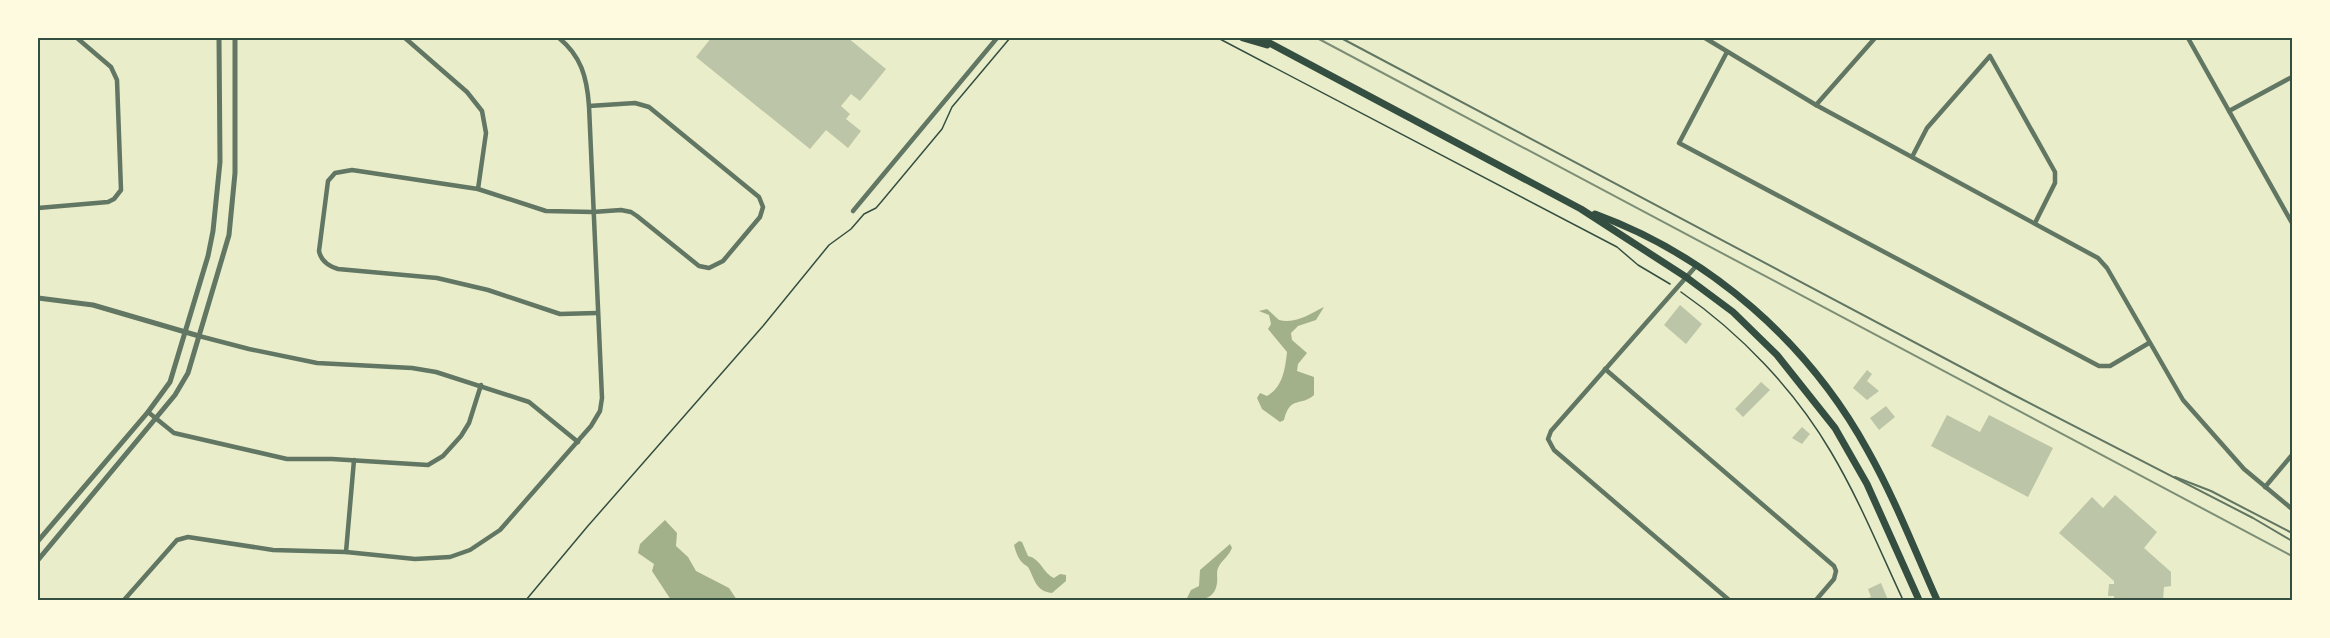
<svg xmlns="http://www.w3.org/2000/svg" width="2330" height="638" viewBox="0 0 2330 638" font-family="'Space Grotesk',sans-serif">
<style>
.water{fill:#a3b18a}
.building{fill:#bcc5a7}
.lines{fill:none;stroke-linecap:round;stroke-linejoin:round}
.path{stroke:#344e41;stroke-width:1.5}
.service{stroke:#617663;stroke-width:2}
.minor{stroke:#617663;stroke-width:4.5}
.tertiary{stroke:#617663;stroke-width:5}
.primary{stroke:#344e41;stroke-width:7}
.rail{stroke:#7c8e77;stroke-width:2}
.neatline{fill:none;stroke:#344e41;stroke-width:2}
</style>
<rect width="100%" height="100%" fill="#e9edc9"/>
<g class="water">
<path d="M1324 307 1316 320 1298 326 1291 333 1292 340 1307 353 1298 364 1297 371 1314 377V395C1301 407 1290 395 1284 420L1280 422 1262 409 1257 398 1260 393 1267 396C1283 387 1285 369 1287 352L1268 329 1271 324 1269 315 1259 311 1267 309 1279 320C1297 324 1309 314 1324 307Z"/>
<polygon points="665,520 677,533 676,546 688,557 696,571 729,588 737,600 671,600 652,571 654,564 638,553 640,544"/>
<path d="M1019 541 1022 542 1028 556C1041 559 1043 573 1054 578L1060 574 1066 575V581L1052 593C1035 591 1035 579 1028 567 1019 561 1017 556 1014 545Z"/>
<path d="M1230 544 1232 548C1229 556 1221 561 1218 568 1216 573 1218 578 1217 583 1215 600 1200 601 1186 600L1191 590 1199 586 1200 570Z"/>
</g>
<g class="building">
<polygon points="711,38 848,38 886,69 860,101 851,94 841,106 850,114 846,119 861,131 848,148 826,130 810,149 696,57"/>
<polygon points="1680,305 1702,324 1686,344 1664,325"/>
<polygon points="1867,370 1872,374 1867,381 1879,391 1867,400 1853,388"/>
<polygon points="1761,382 1770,390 1743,417 1735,409"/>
<polygon points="1886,406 1895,417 1879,430 1870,418"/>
<polygon points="1947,415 1980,432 1989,415 2053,448 2028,497 1931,446"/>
<polygon points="1802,427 1810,434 1802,444 1792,438"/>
<polygon points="2115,495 2157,532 2144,548 2171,572 2171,586 2164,587 2163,600 2114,600 2114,596 2108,596 2109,584 2114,584 2114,581 2059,533 2092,497 2103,508"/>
<polygon points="1881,583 1888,600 1862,600 1871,597 1868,589"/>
</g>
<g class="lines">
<g class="path">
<polyline points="1218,38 1617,247 1638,265 1670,284"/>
<path d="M1681 292C1740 333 1794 389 1831 452 1859 499 1880 551 1903 600"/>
<polyline points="526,600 587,527 763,326 829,245 851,229 864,214 876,208 882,201 942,129 952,107 1010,38"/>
</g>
<g class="service">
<polyline points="1341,38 2012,394 2253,518 2292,541"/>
<polyline points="2175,477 2211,491 2292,533"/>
</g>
<g class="minor">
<polyline points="405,38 467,92 482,111 486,133 478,189"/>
<polyline points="1705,38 1816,105 2098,258 2107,268 2183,400 2244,469 2292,509"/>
<polyline points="2188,38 2292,223"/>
<polyline points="1727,52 1679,143 2099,366 2110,366 2149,343"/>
<polyline points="1816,105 1875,38"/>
<path d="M589 106 635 103 649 107 759 197 763 207 760 217 723 261 709 268 699 266 637 216 631 212 621 210 593 212 546 211 478 189 352 170 335 173 328 181 319 251C321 261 328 266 338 269L437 278 488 290 560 314 597 313"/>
<polyline points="2229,111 2292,77"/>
<polyline points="1912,157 1927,128 1990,56 2055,172 2055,183 2035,223"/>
<polyline points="38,208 108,202 114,199 121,190 117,80 111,67 77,38"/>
<polyline points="853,211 997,38"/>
<polyline points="1697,265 1551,431 1548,439 1554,450 1729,600"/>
<polyline points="199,336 249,349 317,363 412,368 436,372 529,402 578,442"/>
<polyline points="1605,369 1834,566 1836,571 1834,579 1816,600"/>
<polyline points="148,412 174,433 287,459 332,459 428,465 443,456 461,436 469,423 481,385"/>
<polyline points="2265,487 2292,455"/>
<polyline points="346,552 354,460"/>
<path d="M124 600 177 540 188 537 273 550 346 552 415 559 450 557 470 550 500 530 591 426 600 411 602 398 589 106C587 77 581 56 559 38"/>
</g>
<g class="tertiary">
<polyline points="38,298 93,305 199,336"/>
<polyline points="38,541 148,412 170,382 208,256 213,231 220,162 219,38"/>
<polyline points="38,560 175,395 188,373 229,235 235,173 235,38"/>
</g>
<g class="primary">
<polyline points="1243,38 1267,45"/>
<polyline points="1260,38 1581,209 1686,277 1733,312 1777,355 1835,428 1867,484 1919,600"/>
<path d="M1595 214C1710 256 1809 343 1868 451 1895 499 1915 551 1937 600"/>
</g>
<polyline class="rail" points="1317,38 2292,556"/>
</g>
<rect width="2330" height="638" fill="none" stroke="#fefae0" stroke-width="78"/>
<rect x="39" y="39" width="2252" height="560" class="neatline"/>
</svg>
